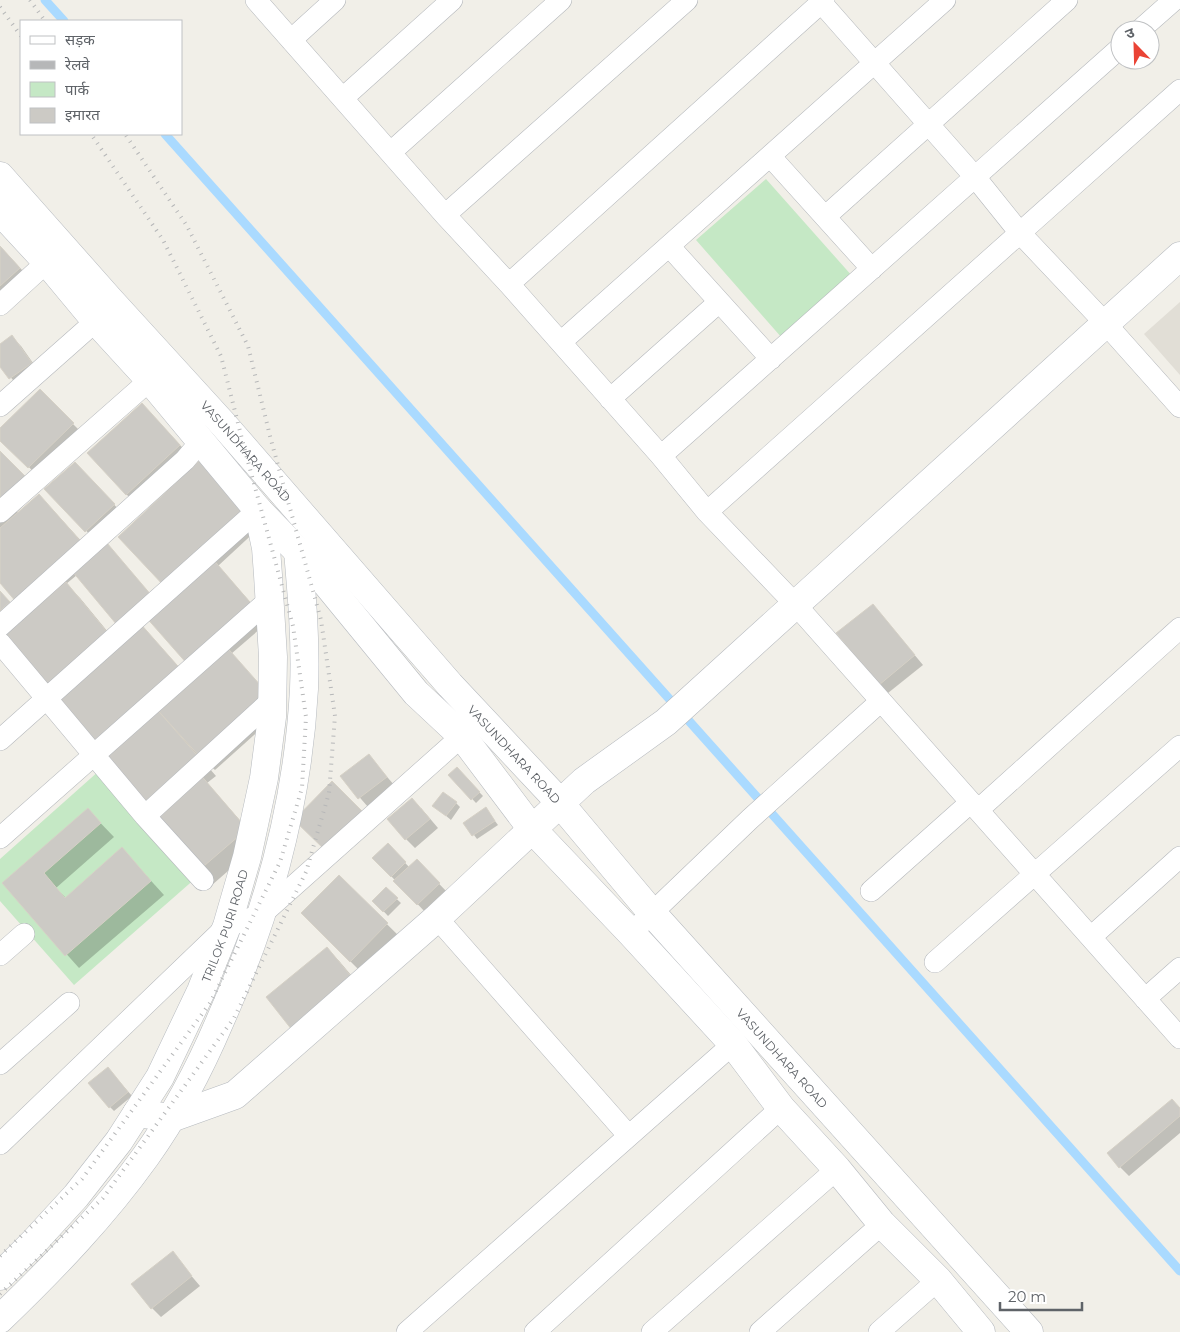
<svg xmlns="http://www.w3.org/2000/svg" width="1180" height="1332" viewBox="0 0 1180 1332" font-family="Montserrat,'Noto Sans Devanagari',sans-serif">
<style>
.education{fill:#e1ded6}
.green{fill:#c5e8c5}
.shadow{fill:#0003;fill-rule:evenodd}
.lines{fill:none;stroke-linecap:round;stroke-linejoin:round}
.stream{stroke:#aadaff;stroke-width:9}
.building{fill:#cccac5;stroke:#d6d1c6}
.street-casing{stroke:#b5b8bc;stroke-width:22}
.secondary-casing{stroke:#b6babf;stroke-width:29}
.street{stroke:#fff;stroke-width:21}
.secondary{stroke:#fff;stroke-width:28}
.rail{stroke:#b6b7b8;stroke-width:4;stroke-dasharray:1 6;stroke-linecap:butt}
.labels{text-anchor:middle;dominant-baseline:central;stroke-width:4;stroke-linejoin:round;paint-order:stroke}
.street-label{font-size:12px;fill:#5f6368;stroke:#fff}
</style>
<rect width="100%" height="100%" fill="#f1efe8"/>
<path class="education" d="M1180,302V375L1144,334Z"/>
<path class="green" d="M766,179L853,277L782,338L696,240Z
M100,770L197,877L74,985L0,901V859Z"/>
<path class="shadow" d="M0,246L33,282L0,312Z
M12,337L21,346L40,373L19,387L0,365V345Z
M40,391L82,433L38,476L0,439V430Z
M155,418L193,459L140,507L126,494Z
M0,452L38,491L17,512L19,514L52,509L94,555L107,544L159,606L173,594L119,537L261,526L218,566L268,622L231,654L282,710L215,770L204,760L203,761L216,776L207,783L260,843L212,885L30,614L0,581ZM77,575L127,634L117,643L80,598L66,584ZM147,616L195,671L188,677L138,623Z
M84,473L123,514L95,540L46,489Z
M873,605L923,665L888,693L880,684Z
M369,756L395,786L368,807L342,777Z
M457,769L483,796L476,803L450,775Z
M456,803L460,807L451,820L434,806Z
M421,808L438,828L415,848L406,839Z
M486,809L498,825L477,839L465,823Z
M88,810L114,837L56,888L66,898L122,849L164,895L79,968L3,883Z
M388,845L410,868L417,861L448,893L426,913L374,858Z
M339,877L401,938L364,975L302,913Z
M386,889L401,903L388,916L374,901Z
M327,948L340,962L367,994L307,1043Z
M112,1073L132,1096L114,1111L110,1107Z
M1180,1109V1133L1129,1176L1120,1167Z
M172,1253L200,1286L161,1317L152,1308Z"/>
<g class="lines">
<path class="stream" d="M45,0L64,21
M165,134L1180,1271"/>
</g>
<path class="building" d="M0,246L20,268L0,286Z
M12,335L32,363L9,379L0,367V344Z
M40,389L74,423L28,468L0,441V428Z
M142,403L180,445L126,495L87,453Z
M0,451L26,477L0,502Z
M200,460L249,511L166,588L118,537Z
M75,462L115,504L85,532L44,489Z
M39,494L83,544L17,603L0,583V528Z
M107,543L152,596L117,625L72,571Z
M212,558L255,608L189,666L145,616Z
M66,582L112,638L46,693L0,638Z
M0,591L10,602L0,611Z
M873,604L915,655L879,685L836,633Z
M139,622L184,673L97,749L53,698Z
M224,644L270,696L201,758L154,706Z
M153,705L203,762L150,808L100,752Z
M369,754L387,777L358,799L340,776Z
M457,767L480,792L471,800L448,775Z
M199,773L247,829L197,872L149,816Z
M332,781L364,813L326,851L294,820Z
M443,792L457,802L446,816L432,806Z
M412,798L430,819L405,840L387,819Z
M486,807L495,821L472,836L463,823Z
M88,808L101,823L44,873L65,898L122,847L151,881L65,956L2,883Z
M388,843L406,862L391,877L372,858Z
M417,859L440,883L417,905L393,881Z
M339,875L388,923L350,962L301,913Z
M386,887L398,898L383,912L372,901Z
M327,947L354,980L292,1030L266,997Z
M108,1067L128,1092L109,1108L88,1083Z
M1172,1099L1180,1108V1116L1119,1168L1107,1153Z
M173,1251L192,1276L151,1309L131,1284Z"/>
<g class="lines">
<g class="street-casing">
<path id="street" d="M256,0L445,215L509,284L661,456L707,512L795,604L1180,1038
M819,0L975,177L1020,233L1106,324L1180,407
M1140,30L1174,0
M291,40L335,0
M343,98L452,0
M391,152L561,0
M770,156L872,269
M445,215L687,0
M826,216L1067,0
M669,246L771,359
M509,284L824,0
M0,305L47,262
M561,342L945,0
M610,399L719,302
M0,406L96,321
M661,456L1120,48
M0,512L150,380
M707,512L1180,90
M0,626L185,460L201,441
M0,643L145,816L203,880
M0,740L258,510
M978,810L1180,628
M145,816L272,700
M0,838L269,600
M871,891L971,802
M437,918L628,1135
M631,933L750,819L881,701
M1091,937L1180,857
M0,955L24,934
M935,962L1180,746
M1145,999L1180,968
M0,1064L69,1003
M0,1144L227,926L261,915L462,736
M407,1332L733,1044
M535,1332L781,1108
M652,1332L837,1169
M760,1332L882,1224
M879,1332L938,1280"/>
</g>
<g class="secondary-casing">
<g id="secondary">
<path id="s1" d="M0,176L109,299L223,424L450,685L553,795L652,913L1029,1332"/>
<path d="M0,211L47,262L96,321L150,380L258,510L312,566L416,693L462,736L532,829L631,933L733,1044L781,1108L837,1169L882,1224L938,1280L981,1332"/>
<path d="M137,1113L171,1118L235,1095L437,918L584,781L666,722L1180,256"/>
<path id="s2" d="M0,1276L33,1243L76,1196L119,1141L160,1077L201,991L227,926L247,857L264,778L272,717L273,657L268,575L266,548L258,510"/>
<path d="M0,1319C53,1268 103,1216 146,1156C176,1114 200,1068 220,1021C267,916 298,803 304,689C306,643 302,597 298,551"/>
</g>
</g>
<use href="#street" class="street"/>
<use href="#secondary" class="secondary"/>
<path class="rail" d="M30,0L45,21
M0,7L21,36
M0,1256L82,1179L210,1003L280,862L302,788L306,717L293,626L244,447L221,356L163,240L91,134
M0,1294L103,1198L234,1018L306,872L329,793L335,716L321,620L271,440L248,346L187,226L125,134"/>
</g>
<g class="labels">
<g class="street-label">
<text stroke="none"><textPath href="#s1" startOffset="369">VASUNDHARA ROAD</textPath></text>
<text stroke="none"><textPath href="#s1" startOffset="774">VASUNDHARA ROAD</textPath></text>
<text stroke="none"><textPath href="#s2" startOffset="421">TRILOK PURI ROAD</textPath></text>
<text stroke="none"><textPath href="#s1" startOffset="1179">VASUNDHARA ROAD</textPath></text>
</g>
</g>
<rect x="20" y="20" width="162" height="115" fill="#ffffff" stroke="#bfc1c3"/>
<rect x="30" y="36" width="25" height="8" fill="#ffffff" stroke="#bfc1c3"/>
<text x="65" y="45" font-size="15" fill="#5f6368">सड़क</text>
<rect x="30" y="61" width="25" height="8" fill="#b6b7b8" stroke="#bfc1c3"/>
<text x="65" y="70" font-size="15" fill="#5f6368">रेलवे</text>
<rect x="30" y="82" width="25" height="15" fill="#c5e8c5" stroke="#bfc1c3"/>
<text x="65" y="95" font-size="15" fill="#5f6368">पार्क</text>
<rect x="30" y="108" width="25" height="15" fill="#cccac5" stroke="#bfc1c3"/>
<text x="65" y="120" font-size="15" fill="#5f6368">इमारत</text>
<g transform="translate(1135 45) rotate(337)"><circle r="24" fill="#ffffff" stroke="#bfc1c3"/>
<path d="M0-4L9 19L0 12L-9 19Z" fill="#ea4335"/>
<text y="-8" font-size="14" font-weight="bold" text-anchor="middle" fill="#5f6368">उ</text>
</g>
<path d="M1000 1302v8h82v-8" fill="none" stroke="#5f6368" stroke-width="2.5"/>
<text x="1008" y="1302" font-size="15" fill="#5f6368" stroke="#ffffff" stroke-width="4" paint-order="stroke">20 m</text>
</svg>
